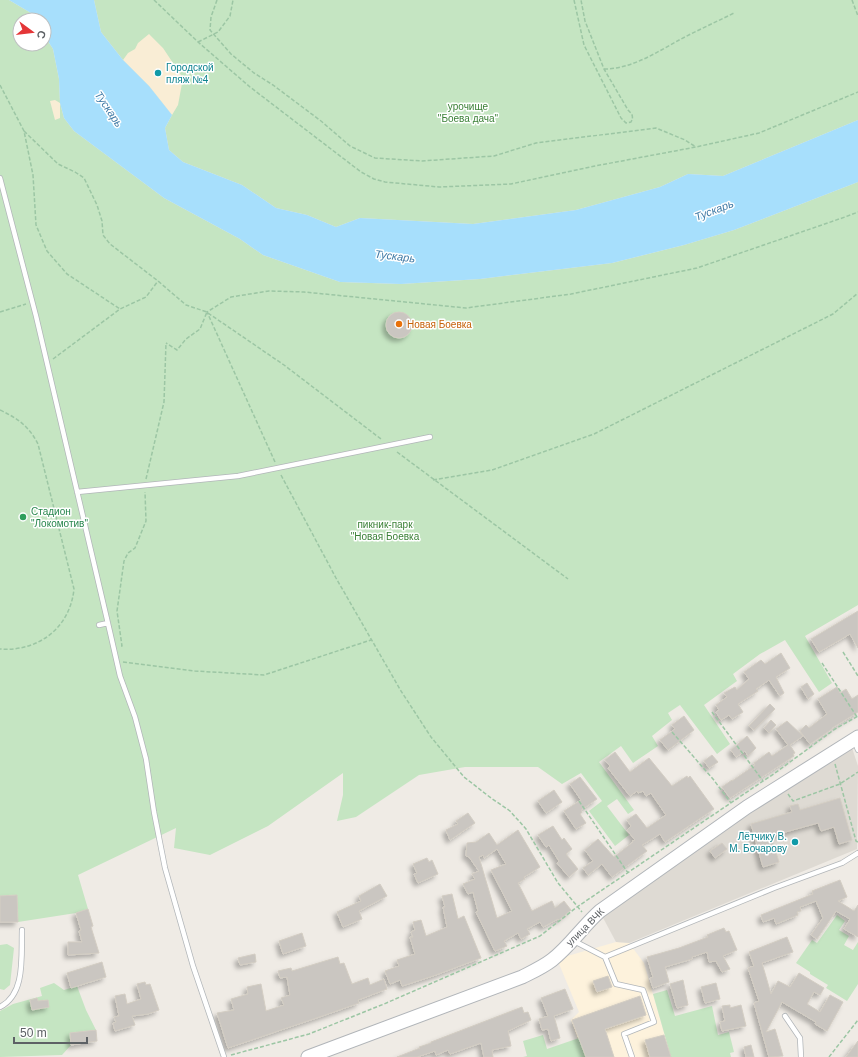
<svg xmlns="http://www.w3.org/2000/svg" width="858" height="1057" viewBox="0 0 858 1057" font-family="Helvetica,sans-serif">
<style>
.commercial{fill:#fdf2dc}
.education{fill:#dedad3}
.green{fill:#c5e5c2}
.sand{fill:#f9edd5}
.water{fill:#a7dffc}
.building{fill:#cac6c1;stroke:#d3cdc3;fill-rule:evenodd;filter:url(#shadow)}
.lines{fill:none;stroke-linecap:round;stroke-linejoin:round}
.lane-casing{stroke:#b2b6b9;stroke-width:6}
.secondary-casing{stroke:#b1b5b9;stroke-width:15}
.path{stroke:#9cc6a4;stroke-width:1.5;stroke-dasharray:4 2;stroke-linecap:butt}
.lane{stroke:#fff;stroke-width:4.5}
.secondary{stroke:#fff;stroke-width:13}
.culture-dot{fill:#0f9aa8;stroke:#fff;stroke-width:1.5}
.food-dot{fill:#e8710a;stroke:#fff;stroke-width:1.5}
.leisure-dot{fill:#2e9e5b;stroke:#fff;stroke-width:1.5}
.labels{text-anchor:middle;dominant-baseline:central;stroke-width:3;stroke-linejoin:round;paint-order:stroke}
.culture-label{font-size:10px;fill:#0d838f;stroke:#fff;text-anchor:start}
.park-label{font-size:10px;fill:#3b8137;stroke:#fff}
.food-label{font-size:10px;fill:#c56008;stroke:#fff;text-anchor:start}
.leisure-label{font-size:10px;fill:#27864d;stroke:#fff;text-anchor:start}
.street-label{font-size:10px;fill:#5d6165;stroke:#fff}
.water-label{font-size:11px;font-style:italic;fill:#417ba6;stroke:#fff}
</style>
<defs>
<filter id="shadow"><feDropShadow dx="-3.5" dy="3.5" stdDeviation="2" flood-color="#0004"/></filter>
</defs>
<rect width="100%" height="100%" fill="#efebe5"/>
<path class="commercial" d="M616,942L629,943L644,963L671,1057H584L571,1020L579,1012L557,959Z"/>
<path class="education" d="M852,748L858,766L857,849L629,943L616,942L601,914L708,838Z"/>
<path class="green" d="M0,0H9L31,13L35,20H20V44H44V35L53,49L59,79L60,103L64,118L74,131L164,198L240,239L263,255L340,282L401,284L480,279L612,263L684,245L734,230L858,182V605L805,636L832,683L819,692L785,640L760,654L733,674L737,681L704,705L730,744L717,754L680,705L668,713L672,720L652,736L658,746L633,763L621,746L599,762L634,810L628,814L617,799L607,806L629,835L615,846L589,811L602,801L581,773L562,784L538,767H465L419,775L356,817L337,821L343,795V773L268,826L210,855L174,848L176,828L78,875L88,909L76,913L18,922L17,895L0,896Z
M94,0H858V120L723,176L688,174L660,187L576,210L473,224L360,218L336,227L307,215L276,208L242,185L183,162L169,150L165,128L172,115L149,86L123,60L101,32Z
M837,915L845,921L839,930L849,936L844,945L853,950L858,942V984L847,1001L826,988L828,985L810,974V972L796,963L812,940L817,943Z
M7,944L14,948L10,985L4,990L0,989V945Z
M54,983L64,990L77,986L86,1010L96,1030L70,1033L71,1045L62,1055L0,1057V1011L13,1004L42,996L40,988Z
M667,990L675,1016L712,1006L718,1035L729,1032L734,1052L730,1053L731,1057H671L653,994Z
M543,1035L547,1049L579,1038L586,1057H523L527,1056L523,1041Z"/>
<path class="sand" d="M149,34L163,48L183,78L178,105L172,115L149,86L123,60L128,53L135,49L138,43Z
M55,100L60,103V118L55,120L50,101Z"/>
<path class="water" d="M9,0H94L101,32L123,60L149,86L172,115L165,128L169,150L183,162L242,185L276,208L307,215L336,227L360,218L473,224L576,210L660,187L688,174L723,176L858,120V182L734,230L684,245L612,263L480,279L401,284L340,282L263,255L240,239L164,198L74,131L64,118L60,103L59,79L53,49L44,35V20H35L31,13Z"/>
<path class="building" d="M386 325a13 13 0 1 1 26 0a13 13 0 1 1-26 0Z
M858,611V648L850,634L819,652L811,639Z
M781,653L790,668L776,677L784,693L780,696L769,680L756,689L758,691L738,704L743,712L732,719L729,715L721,720L716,712L719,710L716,705L727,697L724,693L735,687L737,690L749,679L744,672L761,660L765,664Z
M807,683L814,694L808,699L801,687Z
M837,687L840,693L846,689L852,699L858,695V712L832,728V729L810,744L800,731L806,725L809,728L827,714L818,699Z
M770,704L775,709L754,730L749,726Z
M684,716L694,730L668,750L660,740L675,729L672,725Z
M771,720L776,725L769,733L764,728Z
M787,721L803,736L790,745L795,753L793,754L794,756L730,798L722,787L732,780V781L755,765L754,763L769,752L772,756L788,745L776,729Z
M747,736L756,748L748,756L745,751L736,757L731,750Z
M615,752L630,772L649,758L672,786L687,776L688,778L690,776L714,809L665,842L660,834L642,845L647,851L612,877L602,864L588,875L583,868L593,861L585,850L598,839L614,857L633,842L632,841L635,840L627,830L631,826L627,820L636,814L647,828L666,815L651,793L646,796L643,791L638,793L637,791L630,796L608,768L610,766L605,760Z
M712,755L718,762L709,768L704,761Z
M580,777L597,799L581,810L582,812L580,814L586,823L576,829L564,811L581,800L570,784Z
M554,790L562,802L546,813L538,801Z
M840,798L852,840L839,844L834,827L821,831L818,823L771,836L779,862L763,867L751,824L792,812L790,806L798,804L800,810Z
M468,813L475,823L450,840L446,830L458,824L456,821Z
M553,826L562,840L564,838L572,849L566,854L578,869L569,877L557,863L559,861L549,845L546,847L538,835Z
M518,830L540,867L524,877L525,879L518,883L532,911L552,901L555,908L564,901L571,910L559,920L558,919L543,927L540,922L527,929L530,934L521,939L518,933L504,941L507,946L495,951L476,912L478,911L473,892L468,894L463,884L475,879L472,874L479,871L469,857L466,856L467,843L476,842L489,833L497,845ZM497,849L506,864L491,870L512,911L497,918L479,857L483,855L484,858Z
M722,843L727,849L715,858L710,851Z
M427,858L429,862L432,860L438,874L418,883L414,874L417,873L413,864Z
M840,880L847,897L838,901L854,911L858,905V937L844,929L850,919L836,911L817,939L811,935L823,918L816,901L800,907L801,911L797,912L798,915L776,924L774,918L763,922L761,915L813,894L812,891Z
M380,884L387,896L359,911L362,919L343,927L337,912L361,901L359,896Z
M452,894L458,919L464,916L481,958L433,976L402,986L400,980L390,984L385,971L399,966L397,960L415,954L410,937H413L411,932L415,930L413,922L421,920L426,936L447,927L443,907H445L442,896Z
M17,895L18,922H0V896Z
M88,909L93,926L91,927L99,953L68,955V942H82L79,931L81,930L76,913Z
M724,928L726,932L729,931L737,950L723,956L730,969L722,972L716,961L709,962L707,952L692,957V959L665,967L669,982L653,988L650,978L653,977L647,957L679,948L708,937L707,935Z
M302,933L306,946L283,954L279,941Z
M787,937L793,952L762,963L771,994L778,981L790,987L799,973L824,988L820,995L814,992L807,1004L820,1012L830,995L843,1002L827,1031L815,1024L816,1022L782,1002L766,1032L775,1029L783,1056L769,1057L754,1003L759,1001L748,968L754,966L749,952Z
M255,954L256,962L240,965L238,958Z
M338,957L340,964L344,963L352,984L368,978L370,985L384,979L387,989L358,1000L359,1003L328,1014L228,1048L217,1013L234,1010L231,999L248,994L247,987L261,984L266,1011L284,1005L281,998L290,995L287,977L280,978L278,971L291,968L292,971Z
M102,962L106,977L71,988L67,973Z
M608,976L612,987L597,992L593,981Z
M683,980L688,1005L677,1008L670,984Z
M145,982L146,985L150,984L159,1010L148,1014L132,1016L135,1025L115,1031L113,1023L116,1022L114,1017L119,1016L115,996L125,994L127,1004L141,999L137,984Z
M716,983L720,999L705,1003L701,987Z
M565,989L573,1009L554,1016L560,1038L551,1041L548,1029L542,1030L539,1019L548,1016L541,998Z
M640,996L646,1015L605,1029L614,1057H586L572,1020Z
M37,998L38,1001L48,1000L49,1007L32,1010L30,1000Z
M730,1005V1008L741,1005L746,1026L722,1031L720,1022L725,1021L722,1006Z
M522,1007L524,1013L528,1012L531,1020L508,1031L511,1046L492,1050L493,1057H484L481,1043L450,1054L448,1050L436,1055L435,1051L417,1057H397L420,1048L419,1047L431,1043V1042Z
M96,1030L97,1041L71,1045L70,1033Z
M664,1035L671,1057H650L645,1040Z
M858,1041V1057H846Z
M751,1045L754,1057H746L744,1047Z"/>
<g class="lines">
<g class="lane-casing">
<path id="lane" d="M0,178L36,316L110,632L120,676L135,717L146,759L154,812L165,868L193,966L224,1057
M77,492L238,476L430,437
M99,625L108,623
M854,740L858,750
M574,941L605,957L774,888L842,863L858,853
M605,957L616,984L643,990L654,1022L624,1034L632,1057
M0,1007C26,994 21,956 22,930
M785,1016L800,1038L801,1057"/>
</g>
<g class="secondary-casing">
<path id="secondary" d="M308,1057L522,977C532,972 543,967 552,960C570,946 583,926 600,911L747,807L858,737"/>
</g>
<path class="path" d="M154,0L198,42L250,87L361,172L374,179L385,182L439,187L511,184L595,166L696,147L759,133L858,92
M217,0L211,17L210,30L231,54L254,73L273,85L321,121L350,146L375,158L422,161L494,156L536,143L656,128L685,140L696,147
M574,0L584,45L621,118L626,123L631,122C634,116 632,114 628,110L604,69L585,21L581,0
M852,0L858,16
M198,42L218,32L230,16L233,0
M604,69C632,69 657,52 681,39C698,30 716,22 734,13
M0,85L24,131L33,175L36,225L47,251L67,274L120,309
M24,131L58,164L75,172L84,178L97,205L102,221L103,235L110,244L158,281L186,305L207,312L200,329L186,339L177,350L166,343
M0,312L26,304
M208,313L284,365L381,439
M53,359L120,309L146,297L158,281
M0,410C17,418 29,426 38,444L74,589C70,628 38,652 0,649
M397,452L568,579
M275,462L207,312L231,297L269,291L304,292L466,308L571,294L697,268L845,217L858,212
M281,475L336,578L401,691L431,737L464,777L491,798L510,811L526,829L558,883L582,912
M146,479L164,402L166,343
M433,480L492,470L594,434L833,314L858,293
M121,646H122L117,611L124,561L128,553L135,548L146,521L145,492
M843,652L858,676
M123,662L195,671L264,675L371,640
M822,663L857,717
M712,712L763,781
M672,732L713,779L731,803
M835,764L856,841L858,842
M788,794L793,801L840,784L858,772
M579,801L628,873
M231,1055L309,1034L384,1004L540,936L577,907L775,773L835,729L858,716
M829,1057L858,1020"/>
<use href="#lane" class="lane"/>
<use href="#secondary" class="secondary"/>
</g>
<g class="culture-dot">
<circle cx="158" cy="73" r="4"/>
<circle cx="795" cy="842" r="4"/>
</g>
<circle class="food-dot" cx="399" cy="324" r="4"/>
<circle class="leisure-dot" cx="23" cy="517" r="4"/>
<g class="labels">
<g class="culture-label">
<text x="166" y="67">Городской<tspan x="166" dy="12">пляж №4</tspan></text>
<text x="787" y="836" text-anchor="end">Лётчику В.<tspan x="787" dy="12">М. Бочарову</tspan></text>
</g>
<g class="park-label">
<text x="468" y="106">урочище<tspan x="468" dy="12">"Боева дача"</tspan></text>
<text x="385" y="524">пикник-парк<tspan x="385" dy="12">"Новая Боевка</tspan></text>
</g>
<g class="food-label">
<text x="407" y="324">Новая Боевка</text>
</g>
<g class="leisure-label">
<text x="31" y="511">Стадион<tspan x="31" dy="12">"Локомотив"</tspan></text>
</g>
<g class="street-label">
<text transform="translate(585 927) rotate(-45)">улица ВЧК</text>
</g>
<g class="water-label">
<text transform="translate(109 109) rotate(56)">Тускарь</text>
<text transform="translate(714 210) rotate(-21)">Тускарь</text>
<text transform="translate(395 256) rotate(7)">Тускарь</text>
</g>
</g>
<g transform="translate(32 32) rotate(105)"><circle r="19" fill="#ffffff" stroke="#bec0c1"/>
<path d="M0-3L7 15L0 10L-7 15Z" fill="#e43638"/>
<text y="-6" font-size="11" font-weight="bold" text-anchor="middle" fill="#5d6165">С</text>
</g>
<path d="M14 1037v6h73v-6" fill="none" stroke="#5d6165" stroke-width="2"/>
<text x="20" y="1037" font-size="12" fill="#5d6165" stroke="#ffffff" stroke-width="3" paint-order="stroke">50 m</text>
</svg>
